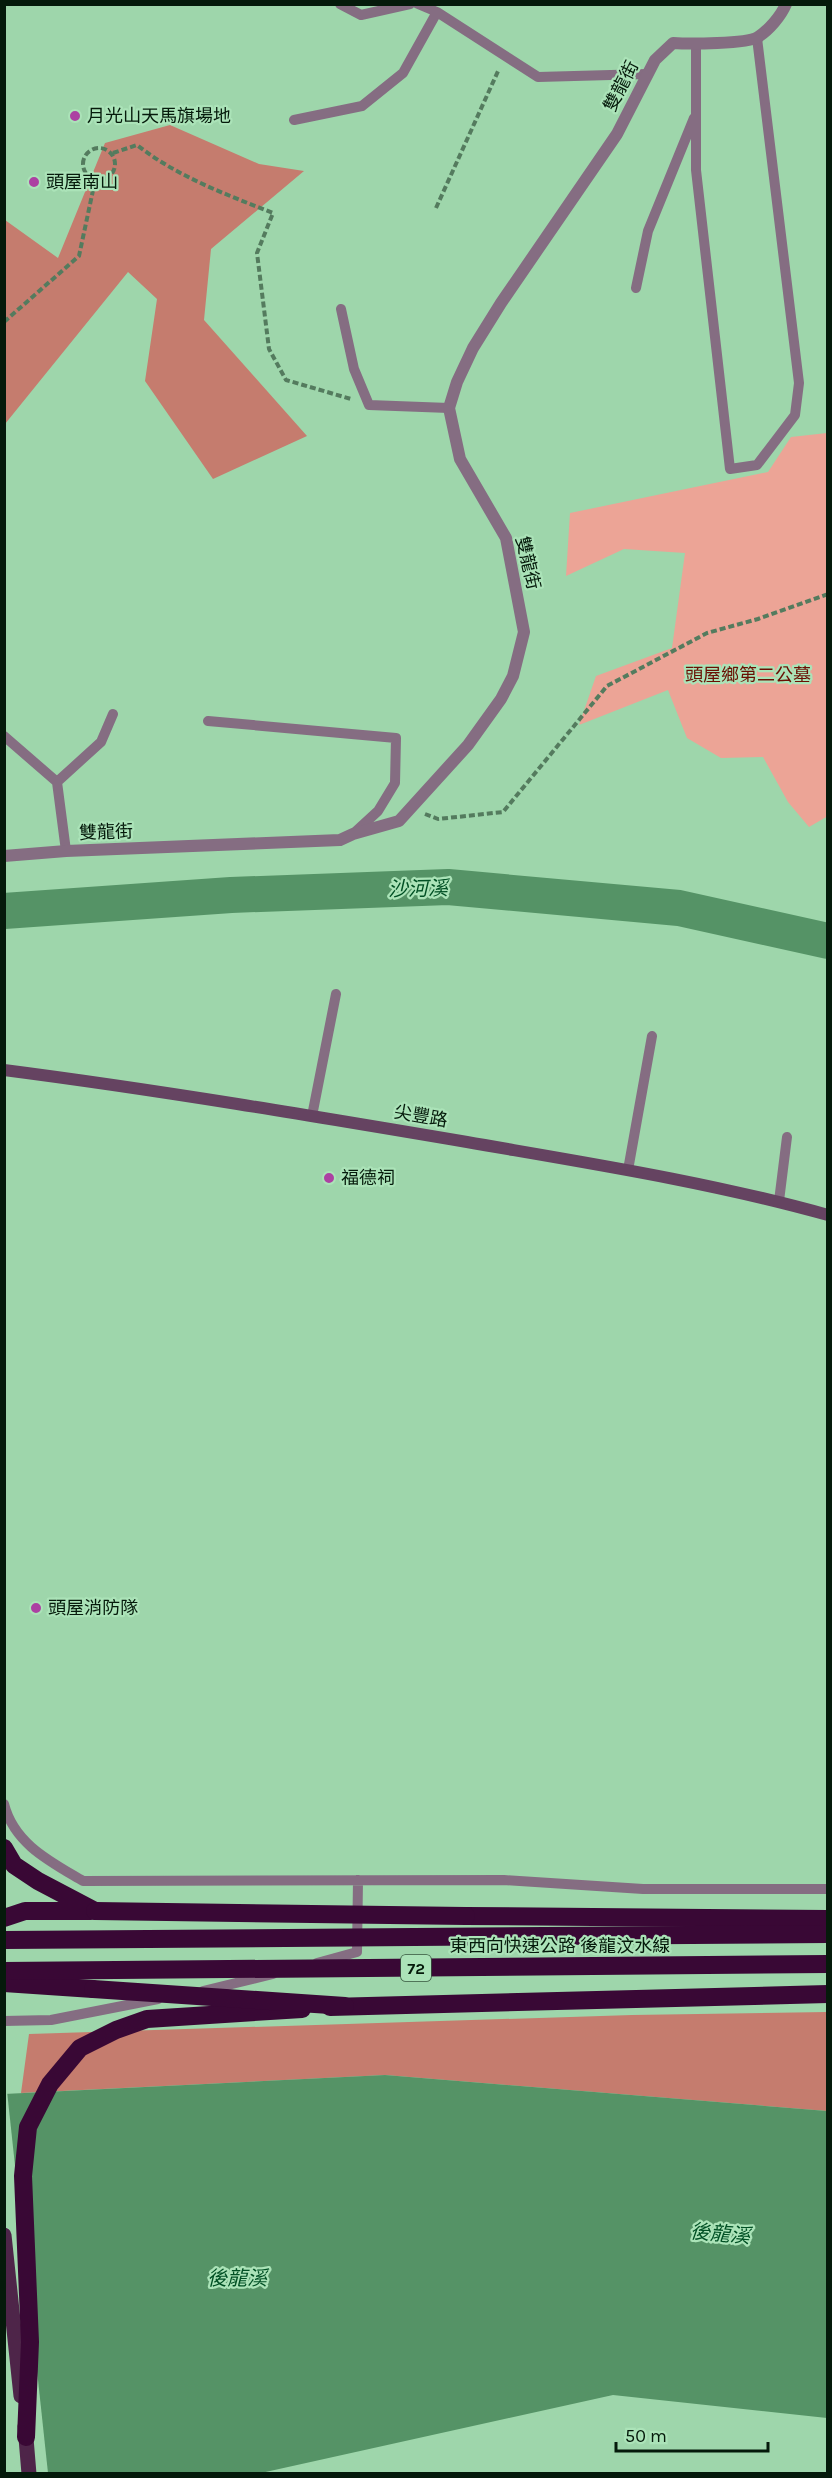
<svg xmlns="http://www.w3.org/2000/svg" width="832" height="2478" viewBox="0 0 832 2478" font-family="Karla,'Noto Sans TC',sans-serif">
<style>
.green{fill:#eca496}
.forest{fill:#c57c6e}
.water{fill:#559366}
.pier{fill:#9ed6ab}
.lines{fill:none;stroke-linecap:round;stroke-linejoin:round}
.river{stroke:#559366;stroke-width:36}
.path{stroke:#547b5e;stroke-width:4;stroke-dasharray:6 3;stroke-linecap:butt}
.lane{stroke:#856d82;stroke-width:10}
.street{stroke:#856d82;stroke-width:12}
.secondary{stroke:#654361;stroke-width:12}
.primary{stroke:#4e2549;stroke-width:15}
.highway{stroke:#390835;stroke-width:18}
.highway-bridge{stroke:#390835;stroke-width:18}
.poi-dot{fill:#ac41a2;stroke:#abe3b8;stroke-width:2}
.labels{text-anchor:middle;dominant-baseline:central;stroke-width:4.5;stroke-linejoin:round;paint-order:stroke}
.shield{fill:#abe3b8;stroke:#37563f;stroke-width:1.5}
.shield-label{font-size:16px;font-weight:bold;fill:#051a0b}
.street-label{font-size:18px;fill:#051a0b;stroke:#abe3b8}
.poi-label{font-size:18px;fill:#051a0b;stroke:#abe3b8;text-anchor:start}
.park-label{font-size:18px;fill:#690f03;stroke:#abe3b8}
.water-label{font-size:20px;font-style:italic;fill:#015024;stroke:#abe3b8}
</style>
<rect width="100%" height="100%" fill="#9ed6ab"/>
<path class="green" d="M827,433L828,816L809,827L788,802L763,757L721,758L687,738L668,690L579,725L596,676L672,648L685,553L624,549L566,576L570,513L768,472L791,437Z"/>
<path class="forest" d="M170,125L259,164L304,171L211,249L204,320L307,436L213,479L145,381L157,299L128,272L5,424V220L58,258L105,143Z
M827,2012V2111L385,2075L21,2093L29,2034L632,2015Z"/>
<path class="water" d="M385,2075L827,2111V2418L613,2395L261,2473H5L4,2094Z"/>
<path class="pier" d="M4,2091H7L48,2473H4Z"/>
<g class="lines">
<path class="river" d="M4,911L231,895L448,887L679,908L828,941"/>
<path class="path" d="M83 164a16 16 0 1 1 32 0a16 16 0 1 1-32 0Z
M113,153L137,145C178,177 225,194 273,213L257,253L269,349L286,380L351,399
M436,208L499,69
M4,322L79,256L95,181
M425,814L438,819L503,812L607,686L707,633L758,619L828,594"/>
<path class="lane" d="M340,4L361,15L410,4
M418,4L437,12L538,77L647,74
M696,45V170L730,469L757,465L795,415L799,383L757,38
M294,120L362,106L403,73L437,12
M636,288L648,231L694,118
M341,309L354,369L369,405L449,408
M208,721L396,738L395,783L378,811L353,834
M4,736L57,782L66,851
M57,782L101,742L113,714
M312,1116L336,994
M628,1170L652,1036
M779,1201L787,1137
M4,1804C14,1844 51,1862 83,1881L504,1880L643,1889H828
M317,1963L357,1952L358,1880
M203,1991L273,1974
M4,2021L51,2020L158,1999"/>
<path class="street" d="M4,856L66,851L340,840L353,834L399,821L468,745L501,699L513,676L524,632L506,538L460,459L449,408L457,382L473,348L501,303L617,134L655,60L673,43C688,44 747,44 758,37C769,30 781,16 786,4"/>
<path class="secondary" d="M4,1070C159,1090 313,1116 467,1142C588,1163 710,1182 828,1215"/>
<path class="primary" d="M4,2235L21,2396
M25,2426L29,2474"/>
<path class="highway" d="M4,1848L14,1865L38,1881L95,1911
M466,1916L828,1919
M4,1918L25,1911H91
M4,1983L93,1989
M330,2007L828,1994
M26,2437L30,2342L23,2176L28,2127L50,2084L80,2048L116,2030L147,2019L302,2009"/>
<path class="highway-bridge" d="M95,1911L466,1916
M4,1940L828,1934
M4,1971L828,1964
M93,1989L345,2006"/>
</g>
<g class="poi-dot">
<circle cx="75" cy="116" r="6"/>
<circle cx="34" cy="182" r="6"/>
<circle cx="329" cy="1178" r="6"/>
<circle cx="36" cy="1608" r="6"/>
</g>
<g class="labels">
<rect class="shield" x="401" y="1955" width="30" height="26" rx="4.5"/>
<g class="shield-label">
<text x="416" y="1968">72</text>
</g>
<g class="street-label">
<text transform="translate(621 86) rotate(-63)">雙龍街</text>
<text transform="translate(528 563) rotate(77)">雙龍街</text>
<text transform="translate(106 832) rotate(-2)">雙龍街</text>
<text transform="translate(421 1116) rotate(10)">尖豐路</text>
<text x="560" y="1946">東西向快速公路 後龍汶水線</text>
</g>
<g class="poi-label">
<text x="87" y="116">月光山天馬旗場地</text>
<text x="46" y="182">頭屋南山</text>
<text x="341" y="1178">福德祠</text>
<text x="48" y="1608">頭屋消防隊</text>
</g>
<g class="park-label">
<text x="748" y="675">頭屋鄉第二公墓</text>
</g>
<g class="water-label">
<text transform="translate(418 889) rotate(-1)">沙河溪</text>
<text transform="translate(720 2234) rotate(5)">後龍溪</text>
<text x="237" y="2278">後龍溪</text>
</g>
</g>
<rect width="832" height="2478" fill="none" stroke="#051a0b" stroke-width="12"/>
<path d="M616 2442v9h152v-9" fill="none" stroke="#051a0b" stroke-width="3"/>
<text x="625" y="2442" font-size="18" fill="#051a0b" stroke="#abe3b8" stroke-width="4.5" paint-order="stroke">50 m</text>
</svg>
